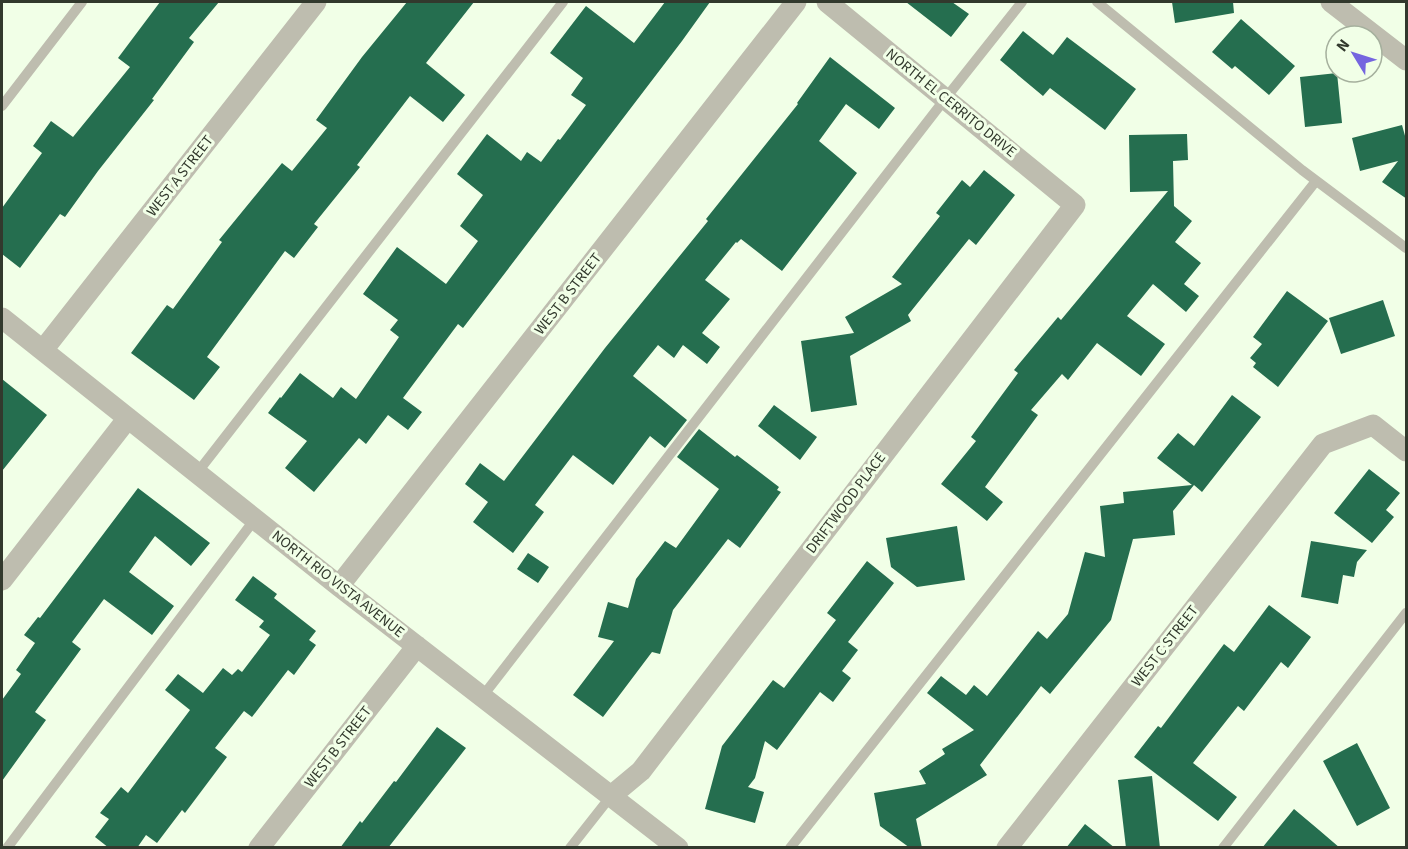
<svg xmlns="http://www.w3.org/2000/svg" width="1408" height="849" viewBox="0 0 1408 849" font-family="'Source Sans 3',sans-serif">
<style>
.building{fill:#256e4f}
.lines{fill:none;stroke-linecap:round;stroke-linejoin:round}
.lane{stroke:#bebdaf;stroke-width:10}
.street{stroke:#bebdaf;stroke-width:21}
.labels{text-anchor:middle;dominant-baseline:central;stroke-width:6;stroke-linejoin:round;paint-order:stroke}
.street-label{font-size:15px;fill:#32392d;stroke:#f1ffe7}
</style>
<rect width="100%" height="100%" fill="#f1ffe7"/>
<path class="building" d="M160,2H219L189,38L194,42L152,99L154,100L98,171L65,217L60,214L20,268L2,254V208L42,153L33,146L51,121L73,137L130,67L118,58Z
M407,2H474L426,63L465,95L443,122L410,96L357,165L360,167L314,224L318,227L294,258L285,251L207,357L220,367L194,400L131,353L167,305L173,309L222,242L219,240L282,163L292,171L327,128L316,120L362,57Z
M665,2H710L682,41L463,328L458,324L403,398L422,412L408,430L388,415L366,444L359,438L314,492L285,468L307,441L268,413L280,397L281,398L300,373L333,398L341,387L356,399L399,337L390,330L398,320L363,294L397,247L446,284L478,241L460,226L483,195L457,174L487,134L521,161L527,152L541,162L558,139L560,140L586,105L571,95L583,78L550,53L586,6L634,43Z
M906,2H952L969,14L951,37Z
M1172,2H1233L1234,13L1175,23Z
M1241,19L1295,66L1269,95L1235,66L1232,69L1212,52Z
M1023,31L1053,55L1067,37L1136,89L1105,130L1050,88L1043,96L1000,60Z
M830,57L895,108L879,129L846,104L819,141L857,173L782,271L741,239L737,243L736,242L705,280L730,299L702,333L720,347L707,364L683,345L674,358L658,345L633,376L687,420L665,448L650,436L613,485L573,455L535,505L544,512L513,553L473,522L488,502L465,484L480,463L504,481L605,348L708,221L706,219L798,104L797,103Z
M1337,73L1342,123L1305,127L1300,77Z
M1402,125L1407,143V199L1382,182L1398,161L1360,171L1352,138Z
M1187,134L1188,160L1173,161L1174,206L1192,221L1175,242L1201,263L1184,284L1199,296L1186,312L1153,284L1127,316L1165,344L1141,376L1097,343L1068,380L1062,374L1031,410L1038,415L985,487L1003,502L987,521L941,484L976,441L971,437L1018,373L1014,370L1058,317L1061,320L1168,191L1130,192L1129,135Z
M984,170L1015,195L976,245L969,239L908,315L911,321L850,356L857,405L811,412L801,341L854,333L845,317L902,284L892,277L940,216L936,213L962,180L970,187Z
M1287,291L1328,321L1278,387L1253,367L1256,363L1250,358L1262,344L1253,337Z
M1383,300L1395,336L1341,354L1329,318Z
M2,379L47,415L2,471Z
M1232,395L1261,417L1202,492L1194,485L1173,511L1175,535L1133,539L1111,620L1050,694L1041,686L980,765L987,775L916,819L922,848H910L880,826L874,793L926,784L919,771L945,754L942,749L974,730L927,693L941,676L966,695L974,685L987,696L1038,631L1047,639L1068,614L1085,552L1105,557L1100,506L1124,503L1123,492L1192,485L1157,458L1178,433L1194,446Z
M774,405L817,437L800,460L758,426Z
M699,429L735,457L737,455L779,487L777,490L781,492L740,548L728,539L673,610L660,654L652,652L603,717L573,695L614,641L598,637L608,602L628,608L636,579L665,541L676,548L719,489L677,457Z
M1369,469L1400,493L1386,510L1394,517L1372,543L1334,513Z
M138,488L210,543L191,566L155,536L129,572L174,606L152,635L104,599L72,642L81,649L35,712L46,720L2,781V700L21,674L16,670L35,643L24,635L38,617L40,618Z
M957,526L965,580L917,587L891,567L886,538Z
M1311,541L1367,550L1357,562L1354,577L1343,575L1338,604L1301,597Z
M528,553L549,567L538,583L517,569Z
M867,561L894,583L848,642L858,650L842,671L851,678L833,702L820,692L777,750L765,741L755,778L748,787L764,792L755,823L705,809L722,746L773,680L784,688L836,620L827,613Z
M253,576L277,594L274,598L316,631L309,640L316,645L294,675L288,670L252,717L244,711L215,748L227,757L185,813L182,810L157,843L146,835L137,848H109L95,837L109,819L100,813L121,787L128,793L190,710L165,690L178,674L203,693L223,668L232,675L238,669L242,672L270,635L259,627L264,621L235,600Z
M1269,605L1311,637L1288,668L1281,662L1244,711L1238,706L1193,763L1237,797L1218,821L1134,757L1158,726L1161,728L1224,644L1234,652Z
M437,727L466,748L388,848H340L360,821L362,823L394,781L396,782Z
M1357,743L1390,808L1357,826L1323,761Z
M1152,776L1160,848H1126L1118,780Z
M1294,809L1319,830L1340,848H1262Z
M1085,824L1115,848H1066Z"/>
<g class="lines">
<path class="lane" d="M1097,2L1302,170L1406,248
M2,106L82,2
M197,473L563,2
M482,697L945,99L1022,2
M7,848L255,519
M570,848L611,796
M790,848L1316,181
M1223,848L1406,613"/>
<path class="street" d="M1331,2L1406,60
M2,318L339,586L678,848
M43,350L316,2
M2,580L128,418
M339,586L796,2
M611,796L641,771L1075,205L827,2
M259,848L417,646
M1007,848L1323,444L1373,425L1406,451"/>
</g>
<g class="labels">
<g class="street-label">
<text transform="translate(951 103) rotate(39)">NORTH EL CERRITO DRIVE</text>
<text transform="translate(180 176) rotate(-52)">WEST A STREET</text>
<text transform="translate(568 294) rotate(-52)">WEST B STREET</text>
<text transform="translate(846 503) rotate(-53)">DRIFTWOOD PLACE</text>
<text transform="translate(338 584) rotate(38)">NORTH RIO VISTA AVENUE</text>
<text transform="translate(1165 646) rotate(-52)">WEST C STREET</text>
<text transform="translate(338 747) rotate(-52)">WEST B STREET</text>
</g>
</g>
<rect width="1408" height="849" fill="none" stroke="#32392d" stroke-width="6"/>
<g transform="translate(1354 54) rotate(308)"><circle r="28" fill="#f1ffe7" stroke="#a5b09d" stroke-width="1.5"/>
<path d="M0-4.5L10 22L0 15L-10 22Z" fill="#7565df"/>
<text y="-9" font-size="16" font-weight="bold" text-anchor="middle" fill="#32392d">N</text>
</g>
</svg>
